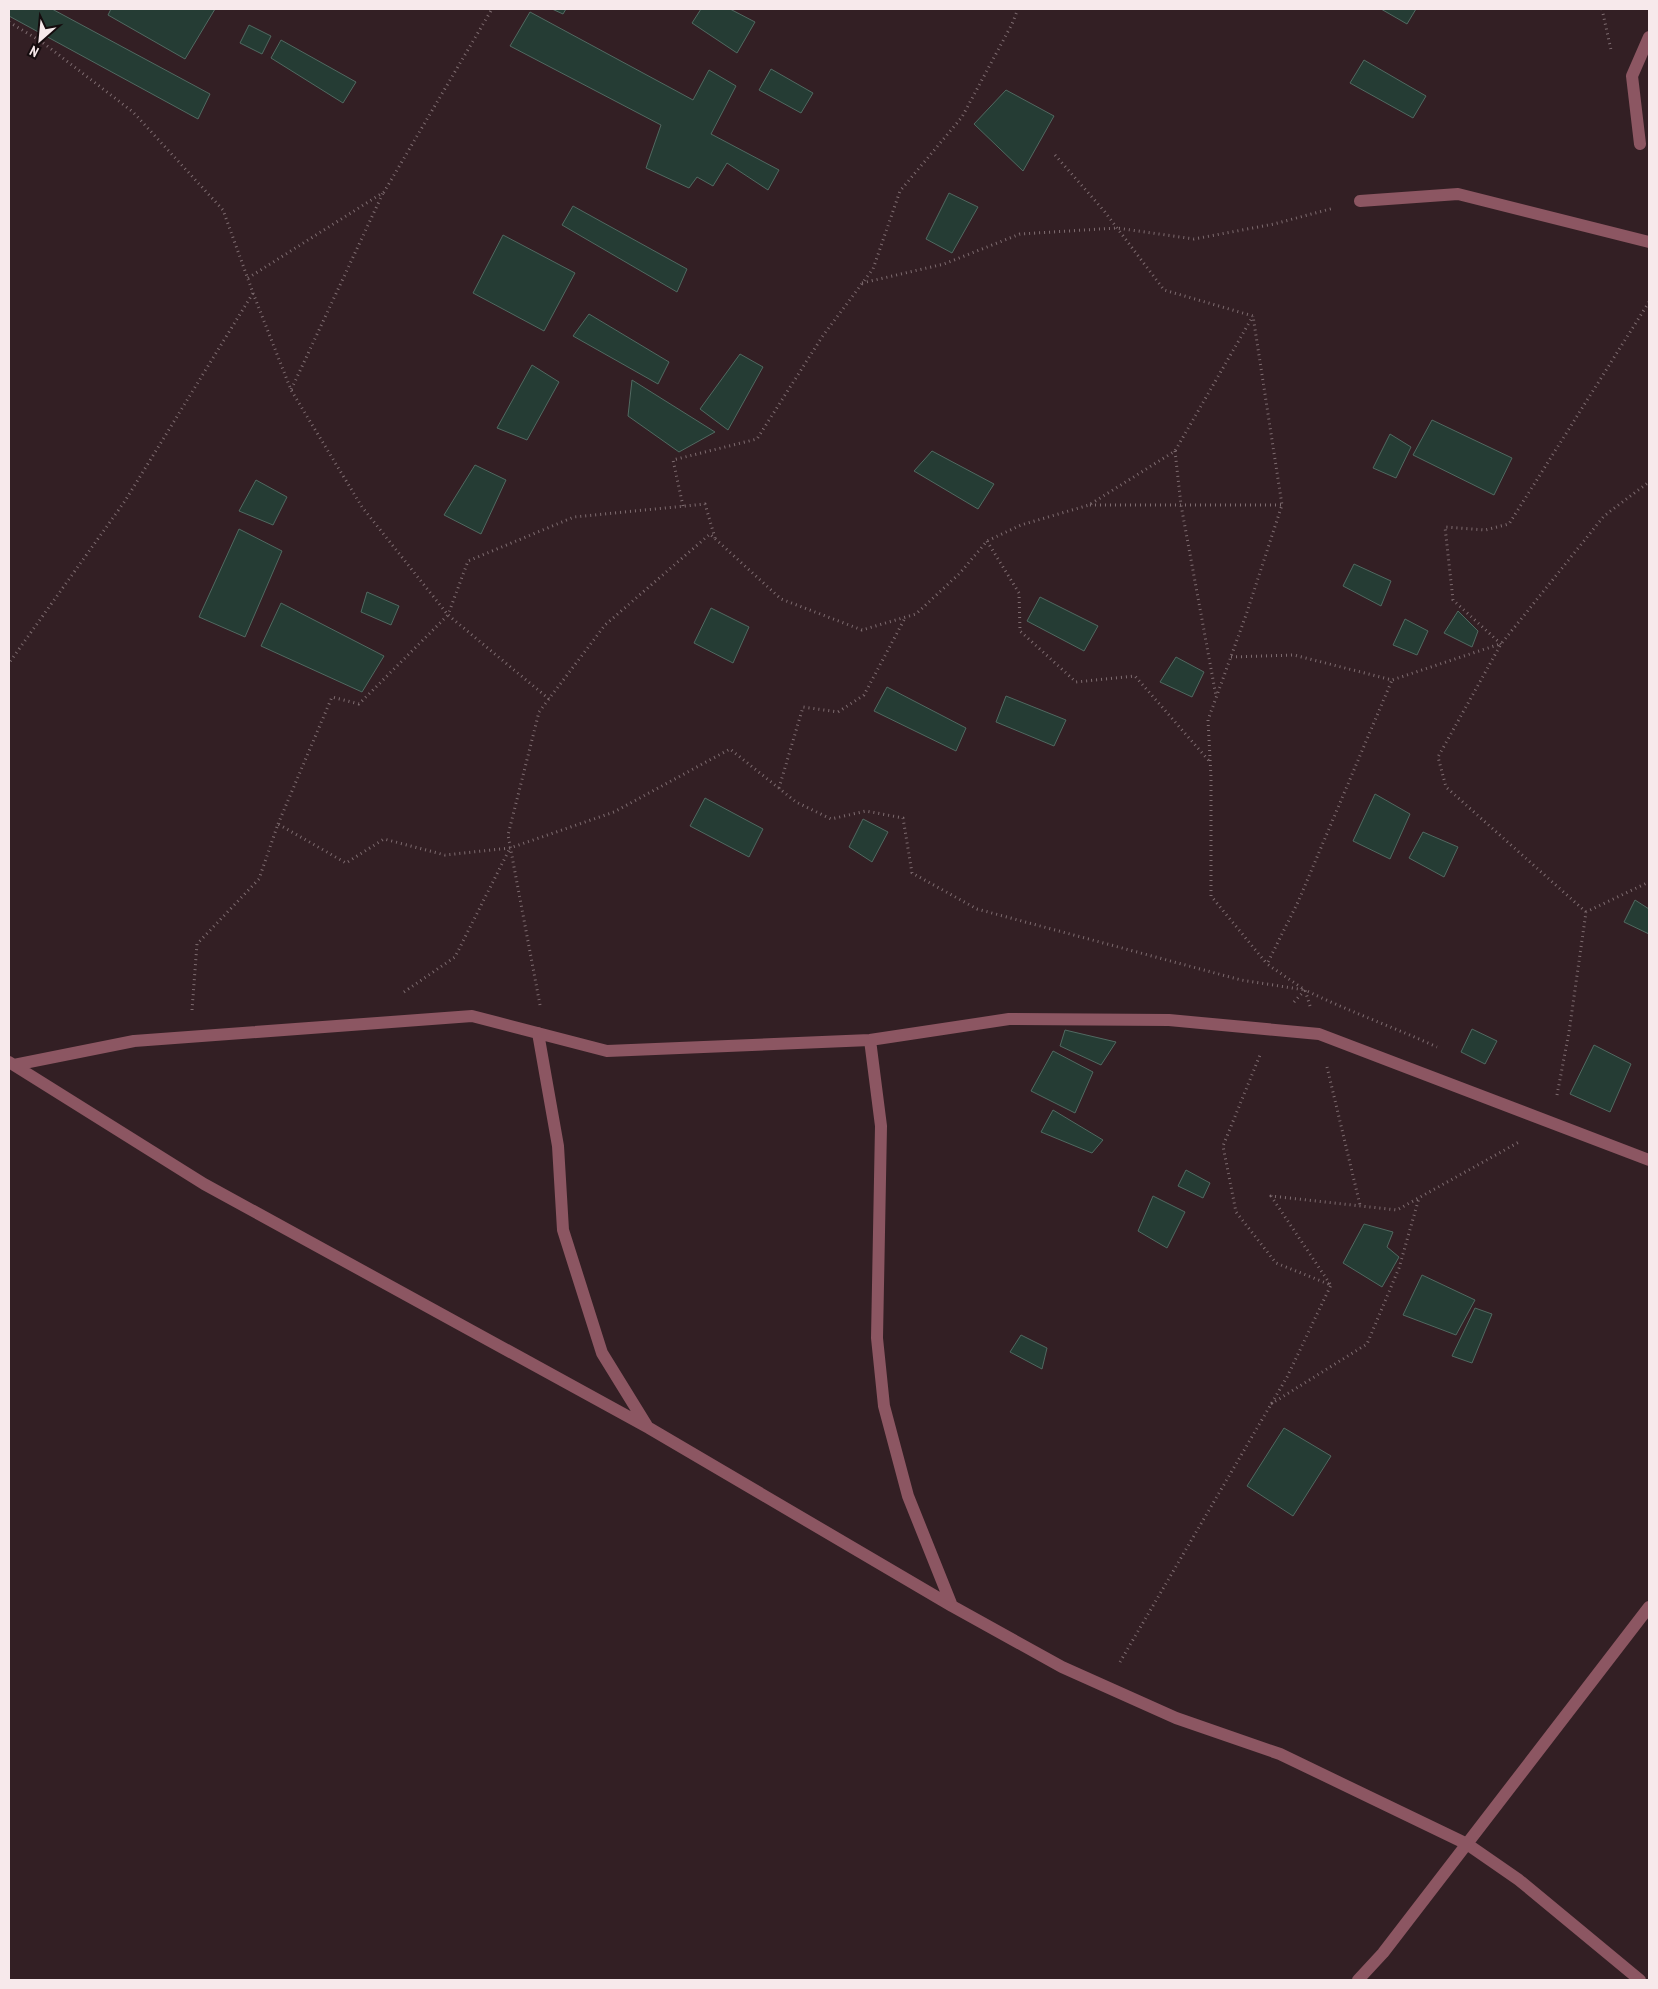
<svg xmlns="http://www.w3.org/2000/svg" width="1658" height="1989" viewBox="0 0 1658 1989" font-family="'PT Sans Narrow',sans-serif">
<style>
.building{fill:#253c34;stroke:#516961}
.lines{fill:none;stroke-linecap:round;stroke-linejoin:round}
.path{stroke:#7e6c70;stroke-width:3;stroke-dasharray:1 4;stroke-linecap:butt}
.street{stroke:#8c5662;stroke-width:12}
</style>
<rect width="100%" height="100%" fill="#331f24"/>
<path class="building" d="M9,9H52L210,94L198,119L9,16Z
M111,9H215L185,59L108,15Z
M552,9H566L563,14Z
M701,9H730L755,22L737,53L692,23Z
M1381,9H1416L1407,24Z
M530,12L693,100L709,70L736,86L711,134L779,170L768,190L727,163L713,186L697,177L689,188L646,168L661,125L510,46Z
M249,25L271,36L262,54L240,43Z
M281,40L356,82L343,103L271,58Z
M1364,60L1426,96L1413,118L1350,83Z
M771,69L813,93L801,113L759,90Z
M1006,90L1054,116L1023,171L974,124Z
M949,193L978,207L952,253L926,239Z
M573,206L687,269L677,292L562,225Z
M503,235L575,273L544,331L473,293Z
M589,314L669,362L658,384L573,336Z
M740,354L763,367L728,430L700,409Z
M532,365L559,382L527,440L497,428Z
M632,380L715,432L679,452L628,416Z
M1432,420L1512,458L1494,495L1413,455Z
M1390,434L1411,447L1396,478L1373,468Z
M932,451L994,484L978,509L914,471Z
M475,465L506,480L481,534L444,515Z
M256,480L287,497L273,525L239,511Z
M239,529L282,551L245,637L199,617Z
M1354,564L1391,581L1381,606L1343,586Z
M367,592L399,606L391,625L361,612Z
M1040,597L1098,626L1084,651L1027,621Z
M281,603L384,656L362,692L261,646Z
M711,608L749,627L733,663L694,643Z
M1458,611L1478,631L1472,647L1444,633Z
M1405,619L1428,631L1417,655L1393,645Z
M1176,657L1204,672L1192,697L1160,682Z
M887,687L966,728L956,751L874,711Z
M1006,696L1066,720L1054,746L996,722Z
M1375,794L1410,814L1390,859L1353,841Z
M705,798L763,829L749,857L690,826Z
M863,819L888,832L872,862L849,847Z
M1423,832L1458,847L1444,877L1409,858Z
M1635,900L1649,909V934L1624,922Z
M1472,1029L1497,1041L1485,1064L1461,1052Z
M1065,1030L1116,1042L1101,1065L1060,1046Z
M1594,1045L1631,1064L1610,1112L1570,1094Z
M1053,1051L1093,1072L1075,1113L1031,1091Z
M1053,1110L1103,1140L1092,1153L1041,1132Z
M1186,1170L1210,1183L1203,1198L1178,1186Z
M1153,1196L1185,1212L1167,1248L1138,1231Z
M1364,1224L1393,1232L1387,1247L1399,1257L1382,1287L1343,1263Z
M1422,1275L1475,1300L1456,1335L1403,1315Z
M1475,1308L1492,1314L1472,1363L1452,1356Z
M1021,1335L1047,1348L1042,1369L1010,1352Z
M1284,1428L1331,1456L1293,1516L1247,1486Z"/>
<g class="lines">
<path class="path" d="M1602,9L1611,50
M9,22L42,42L133,112L223,210L253,293L125,501L9,663
M1055,155L1105,212L1164,290L1253,316L1282,505L1246,615L1208,720L1211,777V896L1267,964
M248,278L384,192L492,9
M862,283L944,264L1020,234L1117,228L1194,239L1274,224L1334,208
M253,293L291,390L383,193
M1175,451L1181,505L1216,696
M1090,505H1282
M683,506L673,460L757,439L822,337L873,269L900,191L962,117L1012,24L1018,9
M987,541L1019,593L1020,631L1076,682L1135,676L1210,762
M1501,644L1453,600L1445,527L1485,530L1509,524L1649,302
M1231,657L1294,655L1392,680L1500,644
M549,699L448,615L468,561L574,517L705,504L715,538
M779,788L803,707L838,712L864,695L905,618
M278,824L332,697L359,704L448,615L362,507L291,390
M1586,912L1446,787L1438,757L1501,644L1604,516L1649,482
M1302,988L1267,964L1298,902L1392,680
M404,992L455,957L510,848
M1294,1002L1305,990
M540,1005L508,835L539,712L605,625L710,534L781,599L862,630L916,614L960,573L987,541L1021,525L1089,505L1175,451L1253,316
M1310,1006L1305,990C1348,1011 1393,1027 1437,1047
M192,1010L197,944L259,879L278,824L346,863L384,839L445,855L510,848L614,812L730,749L796,802L831,819L866,811L903,818L912,873L977,909L1241,980L1305,990
M1327,1067L1360,1205
M1557,1095L1569,1032L1586,912L1649,882
M1330,1284L1271,1196L1397,1210L1519,1142
M1271,1404L1367,1344L1399,1268L1419,1198
M1120,1662L1287,1377L1331,1285L1276,1263L1236,1212L1223,1146L1260,1055"/>
<path class="street" d="M1640,144L1632,76L1649,37
M1360,201L1458,194L1649,242
M538,1033L558,1146L563,1230L602,1353L647,1426
M870,1040L881,1126L877,1338L884,1406L908,1496L952,1606
M9,1062L204,1184L649,1428L952,1606L1062,1667L1176,1718L1280,1754L1467,1844L1519,1880L1640,1980
M14,1065L134,1041L472,1016L607,1051L870,1040L1009,1019L1169,1020L1319,1034L1649,1160
M1358,1980L1383,1953L1649,1607"/>
</g>
<rect width="1658" height="1989" fill="none" stroke="#f7e9eb" stroke-width="20"/>
<g transform="translate(40 40) rotate(207)" stroke="#150c0e" stroke-width="4" paint-order="stroke">
<path d="M0-4L9 19L0 12L-9 19Z" fill="#f7e9eb"/>
<text y="-8" font-size="14" font-weight="bold" text-anchor="middle" fill="#f7e9eb">N</text>
</g>
</svg>
